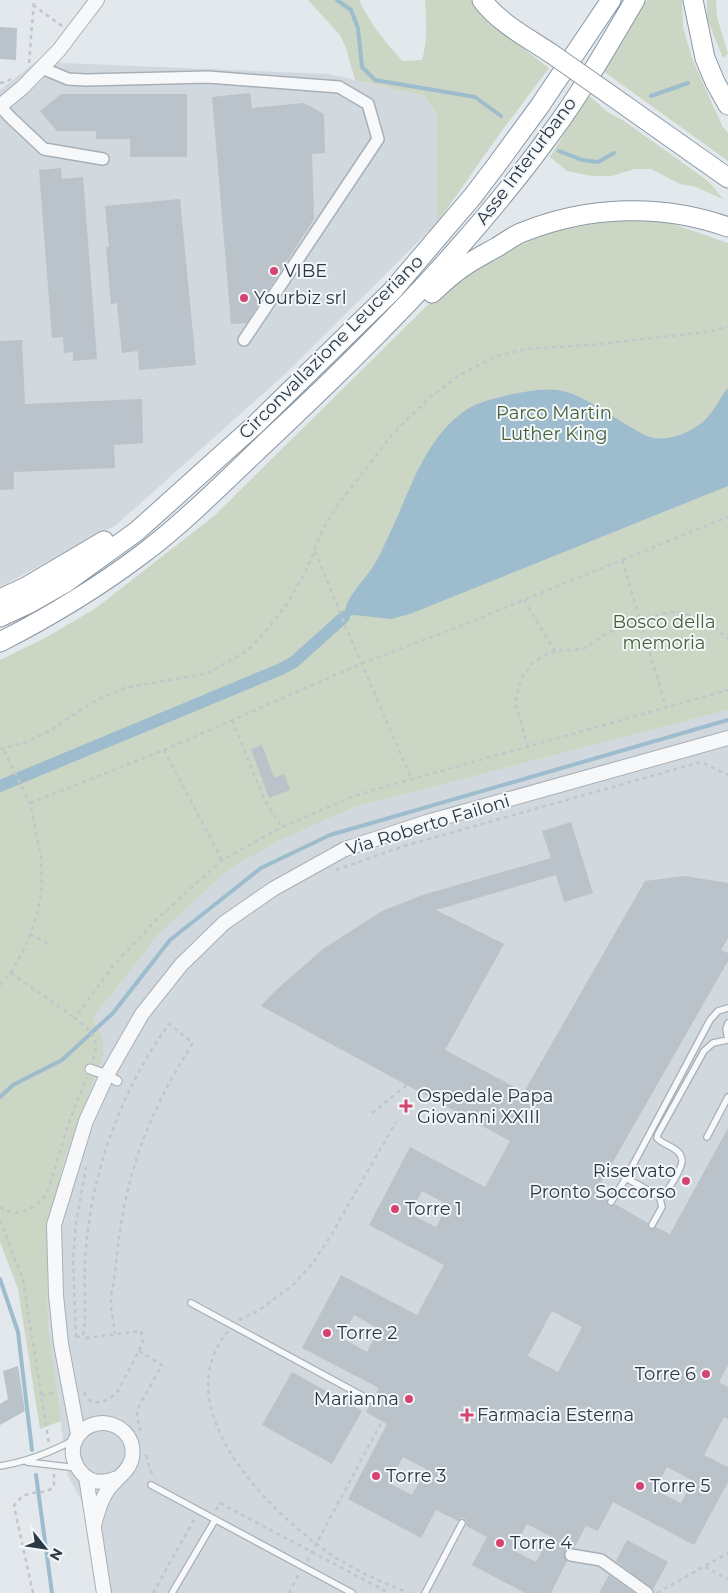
<svg xmlns="http://www.w3.org/2000/svg" width="728" height="1593" viewBox="0 0 728 1593" font-family="Montserrat,sans-serif">
<style>
.built{fill:#d1d8de}
.green{fill:#ccd6c4}
.water{fill:#9dbccd}
.lines{fill:none;stroke-linecap:round;stroke-linejoin:round}
.stream{stroke:#9dbccd;stroke-width:4}
.canal{stroke:#9dbccd;stroke-width:12}
.building{fill:#bac2ca;fill-rule:evenodd}
.service-casing{stroke:#a8b0b7;stroke-width:8}
.pedestrian-casing{stroke:#a8b0b7;stroke-width:11}
.minor-casing{stroke:#a8b0b7;stroke-width:14}
.tertiary-casing{stroke:#a8b0b7;stroke-width:16}
.trunk-casing{stroke:#8a98a4;stroke-width:21}
.path{stroke:#c2c6cb;stroke-width:2.5;stroke-dasharray:4 4;stroke-linecap:butt}
.service{stroke:#f7f8fa;stroke-width:5.5}
.pedestrian{stroke:#f7f8fa;stroke-width:9}
.minor{stroke:#f7f8fa;stroke-width:11}
.tertiary{stroke:#f7f8fa;stroke-width:14}
.trunk{stroke:#fff;stroke-width:19}
.trunk-bridge-casing{stroke:#8a98a4;stroke-width:21;stroke-linecap:butt}
.trunk-bridge{stroke:#fff;stroke-width:19}
.poi-dot{fill:#d54470;stroke:#f4f7f9;stroke-width:2}
.labels{text-anchor:middle;dominant-baseline:central;stroke-width:4;stroke-linejoin:round;paint-order:stroke}
.street-label{font-size:18px;fill:#2a3845;stroke:#f4f7f9}
.poi-label{font-size:18px;fill:#2a3845;stroke:#f4f7f9;text-anchor:start}
.park-label{font-size:18px;fill:#456237;stroke:#f4f7f9}
</style>
<rect width="100%" height="100%" fill="#e3e8ec"/>
<path class="built" d="M41,58L63,63L328,74L424,96L437,115V223L283,376L116,525L0,587V90Z
M728,710V1593H107L95,1525L68,1476L48,1325L47,1234L65,1157L103,1040L93,1018L158,935L228,870L277,841L355,807Z"/>
<path class="green" d="M308,0H359C370,23 385,43 403,61L422,60C428,40 426,21 425,0H471L492,25L549,68L498,136L437,223V115L424,96L355,80L346,48L340,35Z
M647,0H682L683,27L692,58L713,106L723,127L728,133V161L603,71Z
M707,0H716L717,17L728,54L723,58L707,19Z
M588,95L609,113L624,121L697,173L710,183L723,199L696,187L680,184L651,169H635L612,176H592L567,171L550,157Z
M626,218L670,223L728,243V710L355,807L278,841L228,870L158,935L93,1018L103,1040V1055L65,1157L47,1234L48,1325L61,1421L40,1429L18,1289L0,1242V660L45,638L96,608L214,516L447,286L496,256L550,232Z"/>
<path class="water" d="M728,388V486L410,614L391,619L354,615L344,617C345,598 362,583 372,568C379,558 384,546 389,535C411,490 423,440 466,410C480,401 497,398 513,394C532,390 554,386 573,394C596,404 617,420 639,432C642,434 646,436 650,437C669,443 699,430 710,414C717,406 721,396 728,388Z"/>
<g class="lines">
<path class="stream" d="M337,0L351,10L358,28L362,67L375,80L475,97L501,116
M651,96L688,83
M559,151L582,160L598,162L614,153
M0,1097L13,1085L62,1060L113,1013L170,940L261,868L330,835L728,720
M0,1279L18,1332L32,1450
M36,1475L52,1593"/>
<path class="canal" d="M0,786L281,669L294,662L344,617"/>
</g>
<path class="building" d="M0,27L17,28L16,60L0,59Z
M250,93L252,108L304,103L324,114L325,153L312,154L314,219L247,323L231,324L212,97Z
M61,94H187V157H130V139H96V131H57L40,111Z
M61,168L62,179L83,177L97,359L73,361V352L64,353L63,337L52,338L39,170Z
M180,199L196,365L139,370L138,351L122,353L117,303L111,304L106,247H109L105,206Z
M22,340L25,404L142,399L143,443L114,445L115,468L14,472V489L0,490V341Z
M262,745L274,778L284,774L290,790L269,798L251,749Z
M571,822L593,893L564,902L556,875L436,910L504,944L445,1050L524,1092L645,881L685,876L728,883V938L721,950L728,953V961L595,1193L607,1200V1204L609,1206L615,1204L648,1223V1227L650,1229L656,1227L670,1234L728,1128V1365L719,1382L728,1387V1419L724,1417L704,1455L728,1467V1482L694,1545L613,1502L598,1531L586,1526L574,1548H569L565,1551L564,1557L567,1561L551,1593H525L472,1565L487,1537L466,1526L467,1522L465,1519L461,1518L458,1521L436,1510L421,1538L348,1499L387,1424L366,1412L370,1405L374,1402V1397L379,1388L302,1348L341,1275L417,1315L444,1265L369,1225L410,1147L485,1187L510,1141L261,1006L275,991L323,949L382,911L423,895L551,858L542,831ZM422,1191L448,1205L436,1227L410,1214ZM552,1311L582,1327L558,1372L528,1356ZM354,1315L379,1329L367,1352L342,1338ZM403,1457L426,1469L412,1495L389,1483ZM667,1467L693,1481L681,1503L655,1490ZM527,1524L550,1536L536,1562L513,1550Z
M18,1366L25,1411L0,1425V1404L8,1399L3,1371Z
M292,1372L362,1411L332,1464L262,1425Z
M627,1540L668,1562L653,1589L616,1561Z
M609,1575L634,1593H599Z"/>
<g class="lines">
<g class="service-casing">
<path id="service" d="M728,1008L718,1011L710,1020L626,1178L655,1194C658,1195 659,1196 662,1194C668,1193 682,1167 682,1161C682,1159 681,1156 680,1154C674,1146 663,1145 657,1138L658,1134L704,1051L713,1043L728,1040
M728,1023L726,1029L728,1039
M707,1137L728,1097
M611,1202L626,1178
M652,1225L662,1207L659,1195
M191,1303L370,1400
M27,1462L77,1468
M0,1466C26,1462 49,1453 72,1441
M151,1485L352,1593
M172,1593L215,1520
M425,1593L462,1523"/>
</g>
<g class="pedestrian-casing">
<path id="pedestrian" d="M90,1069L107,1075L117,1081"/>
</g>
<g class="minor-casing">
<path id="minor" d="M42,68L68,79L86,80L208,77L339,87L368,104L378,139L244,340
M0,106L10,117L44,149L103,159
M571,1555L601,1560L647,1593"/>
</g>
<g class="tertiary-casing">
<path id="tertiary" d="M0,106L23,87L59,50L97,0
M78,1434L61,1344L56,1295L54,1225L86,1121L107,1075L142,1014L181,965L224,923L273,889L345,849L427,822L728,738
M86,1477L104,1593
M94,1526C97,1513 100,1502 107,1491C115,1479 129,1472 132,1458C138,1423 90,1409 75,1441C68,1457 79,1476 94,1481C102,1483 109,1481 117,1478"/>
</g>
<g class="trunk-casing">
<path id="trunk" d="M482,0C499,23 528,38 552,54
M693,0L705,58L715,82L728,105
M609,94L728,178
M432,293C440,286 447,279 455,273C467,263 483,255 497,247C506,242 514,235 523,232C588,206 662,203 728,227
M0,599L26,587L104,541
M0,617L28,604L65,583L137,531L256,424L392,291L473,196L498,163L539,107L611,0
M0,642C49,617 97,588 141,555C189,519 232,474 277,432C376,339 472,242 552,132C583,90 609,44 635,0"/>
</g>
<path class="path" d="M33,5L62,26
M29,63L34,0
M0,83L6,82L11,79
M315,551L345,625L412,780
M622,560L666,707
M524,600L555,651
M232,720L265,801L282,827
M528,747L515,702L521,679L534,661L555,651L583,649L604,635L639,619L676,611L706,620L728,639
M0,749L27,742L49,731L95,701L124,688L208,673L247,651L266,631L287,604L305,573L323,529L337,506L391,436L429,398L461,374L497,356L526,349L590,345L706,332L728,327
M164,750L222,860
M30,803L164,750L358,665L450,630L728,517
M336,870L404,846L701,762L728,775
M30,934L51,945
M11,973L75,1018
M0,985L12,971L25,947L37,916L42,885L41,856L30,803L3,749
M93,1060C101,1038 91,1031 75,1018L112,967L155,921L222,860L282,827L354,796L377,789L728,690
M372,1113L407,1085
M0,1207C17,1219 36,1209 47,1193L70,1119L87,1077
M0,1220L23,1280L49,1444
M239,1320L258,1311L294,1284L312,1264L330,1237L396,1122
M228,1331C168,1404 258,1499 315,1543C343,1565 376,1580 409,1593
M76,1337L73,1260L76,1223L86,1167
M76,1337L83,1336
M139,1351L162,1365L138,1408L137,1415L140,1431
M84,1392C91,1409 108,1402 118,1391L143,1343L141,1331L85,1338L83,1336C86,1321 85,1310 85,1295C84,1276 85,1257 87,1238C95,1162 124,1086 169,1024L193,1043C146,1117 124,1177 116,1265C115,1278 111,1291 111,1303C111,1313 114,1324 115,1334
M41,1395L57,1392
M146,1455L151,1472L155,1477
M216,1510L220,1503L389,1593
M307,1561L382,1421
M705,1567L728,1579
M33,1593L14,1506C28,1485 43,1498 54,1486V1474
M153,1593L195,1518
M289,1593L299,1574
M657,1593L728,1553"/>
<use href="#service" class="service"/>
<use href="#pedestrian" class="pedestrian"/>
<use href="#minor" class="minor"/>
<use href="#tertiary" class="tertiary"/>
<use href="#trunk" class="trunk"/>
<g class="trunk-bridge-casing">
<path id="trunk-bridge" d="M552,54L609,94"/>
</g>
<use href="#trunk-bridge" class="trunk-bridge"/>
</g>
<g class="poi-dot">
<circle cx="274" cy="271" r="5"/>
<circle cx="244" cy="298" r="5"/>
<path d="M403.5 1098.5h5v5h5v5h-5v5h-5v-5h-5v-5h5z"/>
<circle cx="686" cy="1181" r="5"/>
<circle cx="395" cy="1209" r="5"/>
<circle cx="327" cy="1333" r="5"/>
<circle cx="706" cy="1374" r="5"/>
<circle cx="409" cy="1399" r="5"/>
<path d="M464.5 1407.5h5v5h5v5h-5v5h-5v-5h-5v-5h5z"/>
<circle cx="376" cy="1476" r="5"/>
<circle cx="640" cy="1486" r="5"/>
<circle cx="500" cy="1543" r="5"/>
</g>
<g class="labels">
<g class="street-label">
<text transform="translate(526 161) rotate(-53)">Asse Interurbano</text>
<text transform="translate(331 347) rotate(-45)">Circonvallazione Leuceriano</text>
<text transform="translate(428 825) rotate(-17)">Via Roberto Failoni</text>
</g>
<g class="poi-label">
<text x="284" y="271">VIBE</text>
<text x="254" y="298">Yourbiz srl</text>
<text x="417" y="1096">Ospedale Papa<tspan x="417" dy="21">Giovanni XXIII</tspan></text>
<text x="676" y="1171" text-anchor="end">Riservato<tspan x="676" dy="21">Pronto Soccorso</tspan></text>
<text x="405" y="1209">Torre 1</text>
<text x="337" y="1333">Torre 2</text>
<text x="696" y="1374" text-anchor="end">Torre 6</text>
<text x="399" y="1399" text-anchor="end">Marianna</text>
<text x="477" y="1415">Farmacia Esterna</text>
<text x="386" y="1476">Torre 3</text>
<text x="650" y="1486">Torre 5</text>
<text x="510" y="1543">Torre 4</text>
</g>
<g class="park-label">
<text x="554" y="413">Parco Martin<tspan x="554" dy="21">Luther King</tspan></text>
<text x="664" y="622">Bosco della<tspan x="664" dy="21">memoria</tspan></text>
</g>
</g>
<g transform="translate(45 1548) rotate(120)" stroke="#f4f7f9" stroke-width="4" paint-order="stroke">
<path d="M0-4L9 19L0 12L-9 19Z" fill="#2a3845"/>
<text y="-8" font-size="14" font-weight="bold" text-anchor="middle" fill="#2a3845">N</text>
</g>
</svg>
